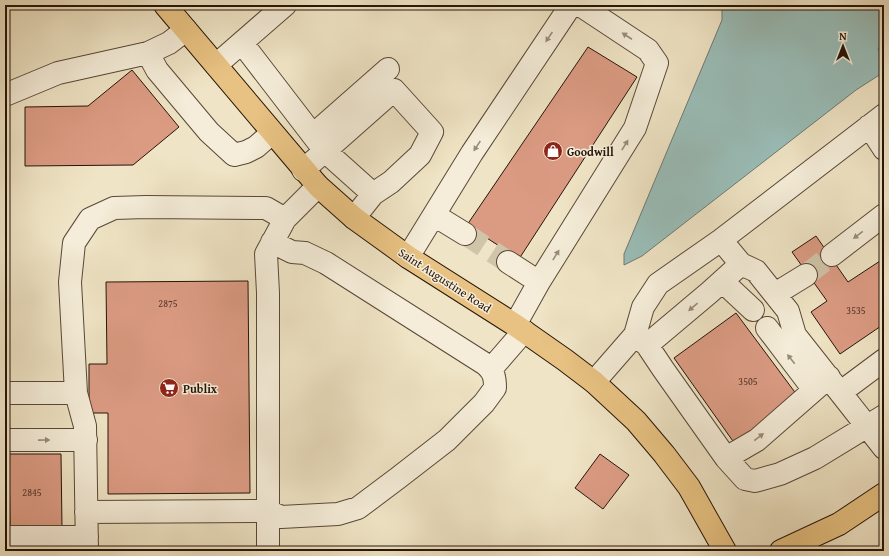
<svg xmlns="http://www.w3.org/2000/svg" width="889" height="556" viewBox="0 0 889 556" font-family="'Gentium Book Plus',serif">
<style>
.water{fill:#9abeb9;stroke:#6c7a73}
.building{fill:#db9b83;stroke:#261409}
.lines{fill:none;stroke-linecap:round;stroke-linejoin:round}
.minor-tunnel{stroke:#d1c5a9;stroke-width:22;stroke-dasharray:22 11;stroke-linecap:butt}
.minor-casing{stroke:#584838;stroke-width:24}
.major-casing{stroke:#261409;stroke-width:24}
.minor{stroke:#f5edd9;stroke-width:22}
.major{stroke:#e8c282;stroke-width:22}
.oneway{fill:#988b7b}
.labels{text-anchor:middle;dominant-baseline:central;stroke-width:3;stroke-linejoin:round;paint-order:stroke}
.number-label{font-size:10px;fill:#533628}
.poi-label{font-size:12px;font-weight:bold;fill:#261409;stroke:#f5edd9;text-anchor:start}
.street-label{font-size:12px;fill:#261409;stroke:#f5edd9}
</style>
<rect width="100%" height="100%" fill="#efe4c5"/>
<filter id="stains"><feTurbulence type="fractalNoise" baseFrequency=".005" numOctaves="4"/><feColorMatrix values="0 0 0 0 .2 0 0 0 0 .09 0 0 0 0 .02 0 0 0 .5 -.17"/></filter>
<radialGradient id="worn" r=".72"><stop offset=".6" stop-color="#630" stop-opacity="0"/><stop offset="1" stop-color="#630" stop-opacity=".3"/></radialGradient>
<path class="water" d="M722,5H884V41L878,49L884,59V72L856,90L642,256L624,265V254L722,20Z"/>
<path class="building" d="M588,47L637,77L519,259L467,225Z
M132,70L179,127L133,165L25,166V107L88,106Z
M816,236L848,282L880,261L884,266V324L840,354L811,312L827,301L792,252Z
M248,281L250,493L108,494V413H89V364H107L106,282Z
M736,313L797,395L735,444L674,358Z
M9,454H61L62,528H10Z
M600,454L629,475L603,509L575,488Z"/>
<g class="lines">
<path class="minor-tunnel" d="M465,234L508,262
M806,275L832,255"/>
<g class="minor-casing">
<path id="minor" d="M242,43L325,151L394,90L432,132L420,155L391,182L373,194L354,218
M148,53L157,70L209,132L234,155L246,152L256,147L272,133
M216,65L285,5
M5,95L58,73L148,53L169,43L186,30
M869,126L884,149
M313,135L388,69
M303,170L325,151L373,194
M434,215L465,234
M721,240L741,264L756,271L788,311L795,335L884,448
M832,255L884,215
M408,257L472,153L571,5
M508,262L539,282
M722,281L753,310
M775,294L806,275
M515,325L539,282L635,128L657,63L648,50L580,5
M767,328L814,390
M635,335L647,345L663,369L726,458L745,479L755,481L780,474L815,458L884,416
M647,345L710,292L741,264
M491,369L524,331
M594,382L635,335L643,307L658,284L721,240L884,115
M841,392L884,360
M5,393H76
M5,440H86
M726,458L757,440L829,377
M86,512L268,511L281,517L338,514L358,508L398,478L447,440L484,403L495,388C495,377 494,372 485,364L326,263L305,253L292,252L272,242
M5,537H87
M87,551L85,426L76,393L70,282L74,243L90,219L114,208L146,207L266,208L285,219
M268,551V293L266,254L285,219L318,186"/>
</g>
<g class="major-casing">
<path id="major" d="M165,5L318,186L354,218L408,257L515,325L565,360L594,382L636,421L664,454L689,487L725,551
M781,551L839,524L884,494"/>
</g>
<use href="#minor" class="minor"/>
<use href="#major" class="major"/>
</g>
<defs><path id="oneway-solid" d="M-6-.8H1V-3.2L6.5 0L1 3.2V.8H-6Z"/></defs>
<g class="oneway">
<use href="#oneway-solid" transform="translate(627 36) rotate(-147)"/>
<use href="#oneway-solid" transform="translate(549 37) rotate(124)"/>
<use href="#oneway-solid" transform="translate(625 145) rotate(-58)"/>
<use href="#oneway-solid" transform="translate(477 146) rotate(124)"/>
<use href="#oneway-solid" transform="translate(858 235) rotate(143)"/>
<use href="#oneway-solid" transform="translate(556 255) rotate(-58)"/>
<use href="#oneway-solid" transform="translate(693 307) rotate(140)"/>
<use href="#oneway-solid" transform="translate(791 359) rotate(-128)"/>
<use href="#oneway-solid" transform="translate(759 437) rotate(-38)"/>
<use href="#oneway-solid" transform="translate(44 440) rotate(-1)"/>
</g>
<defs>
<g id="shop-disc" transform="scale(1)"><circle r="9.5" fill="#8f2418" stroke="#f5edd9"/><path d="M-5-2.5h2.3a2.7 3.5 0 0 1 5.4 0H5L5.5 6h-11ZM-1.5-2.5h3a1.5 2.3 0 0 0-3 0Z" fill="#fff"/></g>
<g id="supermarket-disc" transform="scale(1)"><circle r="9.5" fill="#8f2418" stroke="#f5edd9"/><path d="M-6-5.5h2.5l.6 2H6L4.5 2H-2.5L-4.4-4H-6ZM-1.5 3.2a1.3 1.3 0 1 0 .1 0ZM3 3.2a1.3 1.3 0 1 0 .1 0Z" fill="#fff"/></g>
</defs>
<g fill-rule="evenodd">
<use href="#shop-disc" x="553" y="151"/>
<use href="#supermarket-disc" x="169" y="388"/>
</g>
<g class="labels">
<g class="number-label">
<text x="168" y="303">2875</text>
<text x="856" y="310">3535</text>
<text x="748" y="381">3505</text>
<text x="32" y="492">2845</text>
</g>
<g class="poi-label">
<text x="567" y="151">Goodwill</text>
<text x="183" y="388">Publix</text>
</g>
<g class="street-label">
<text transform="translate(445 280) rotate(33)">Saint Augustine Road</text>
</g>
</g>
<rect width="889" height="556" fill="none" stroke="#efe4c5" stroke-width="20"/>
<rect x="6" y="6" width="877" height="544" fill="none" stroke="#261409" stroke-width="2"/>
<rect x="10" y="10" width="869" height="536" fill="none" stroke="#261409"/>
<g transform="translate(843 46)" stroke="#f5edd9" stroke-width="3" paint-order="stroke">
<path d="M0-3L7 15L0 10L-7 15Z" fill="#261409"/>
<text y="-6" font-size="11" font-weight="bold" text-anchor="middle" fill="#261409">N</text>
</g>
<rect width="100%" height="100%" filter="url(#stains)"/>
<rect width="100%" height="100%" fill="url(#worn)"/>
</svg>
